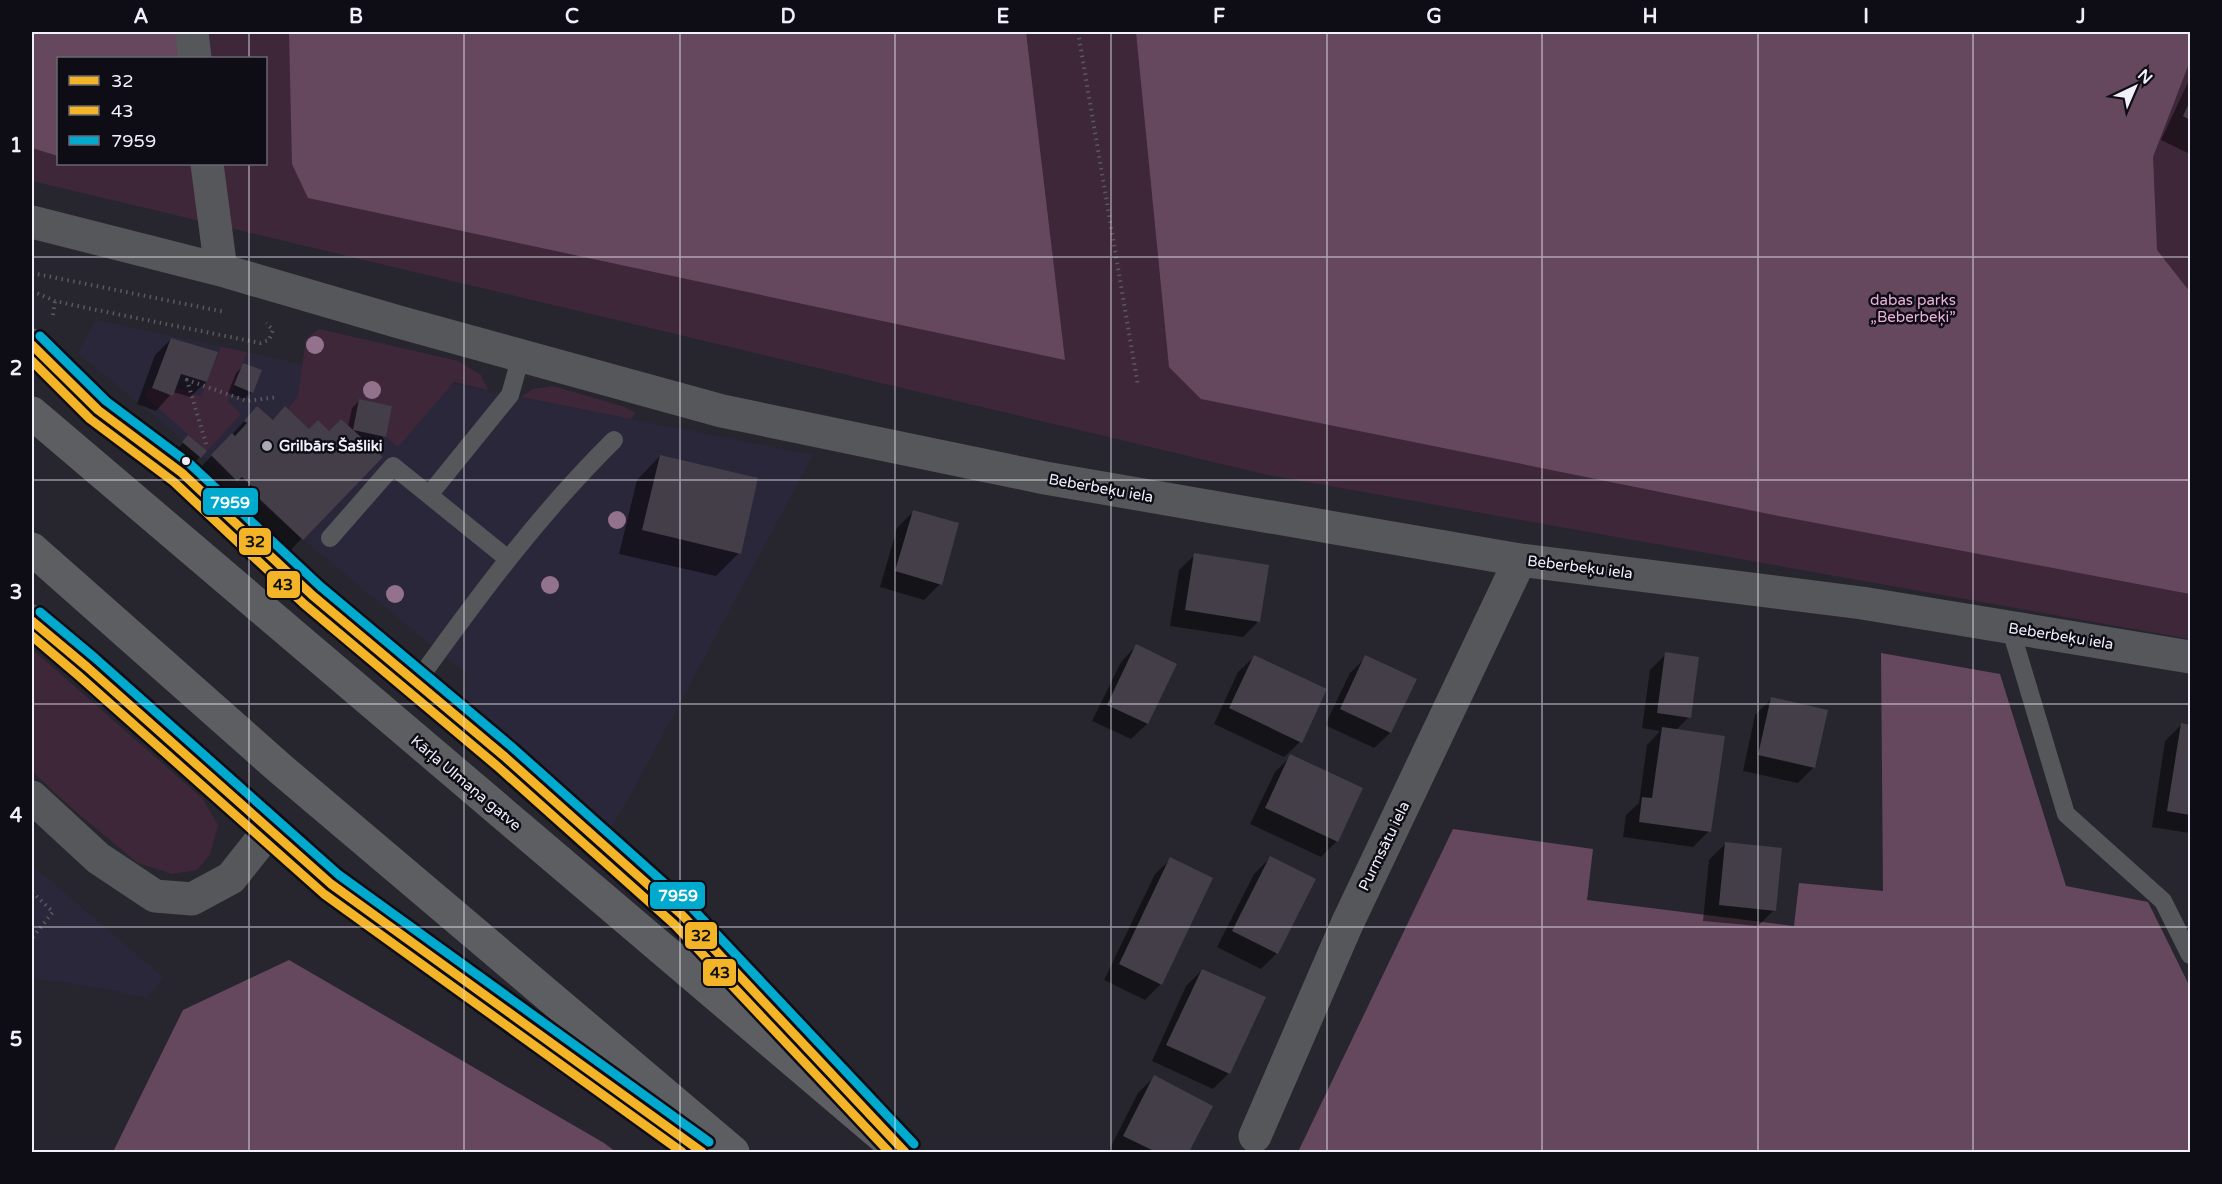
<svg xmlns="http://www.w3.org/2000/svg" width="2222" height="1184" viewBox="0 0 2222 1184" font-family="'Varela Round',sans-serif">
<style>
.built{fill:#2b273b}
.green{fill:#3f273a;fill-rule:evenodd}
.forest{fill:#66485e}
.shadow{fill:#0007}
.building{fill:#433e48}
.lines{fill:none;stroke-linecap:round;stroke-linejoin:round}
.path{stroke:#59595d;stroke-width:4;stroke-dasharray:1.5 4.5;stroke-linecap:butt}
.service{stroke:#56575a;stroke-width:18}
.minor{stroke:#56575a;stroke-width:33}
.tertiary{stroke:#56575a;stroke-width:33}
.trunk{stroke:#5d5e62;stroke-width:33}
.bus-1-casing{stroke:#0e0c14;stroke-width:14}
.bus-2-casing{stroke:#0e0c14;stroke-width:14}
.bus-3-casing{stroke:#0e0c14;stroke-width:14}
.bus-1{stroke:#f4b427;stroke-width:9}
.bus-2{stroke:#f4b427;stroke-width:9}
.bus-3{stroke:#00a9ce;stroke-width:9}
.tree{fill:#93728e}
.grid{fill:none;stroke:#f1effa;stroke-width:1.5;stroke-opacity:0.55}
.poi-dot{fill:#aaa9b3;stroke:#0e0c14;stroke-width:2}
.bus-dot{fill:#f1effa;stroke:#0e0c14;stroke-width:2}
.labels{text-anchor:middle;dominant-baseline:central;stroke-width:5;stroke-linejoin:round;paint-order:stroke}
.park-label{font-size:15px;fill:#ecb0dc;stroke:#0e0c14}
.poi-label{font-size:15px;font-weight:bold;fill:#f1effa;stroke:#0e0c14;text-anchor:start}
.street-label{font-size:15px;fill:#f1effa;stroke:#0e0c14}
.line-badge{stroke:#0e0c14;stroke-width:2}
.badge-label{font-size:16px;text-anchor:middle;font-weight:bold;fill:#fff}
.pale-badge-label{font-size:16px;text-anchor:middle;font-weight:bold;fill:#111}
.neatline{fill:none;stroke:#f1effa;stroke-width:2}
.grid-label{font-size:20px;text-anchor:middle;font-weight:bold;fill:#f1effa}
</style>
<rect width="100%" height="100%" fill="#27262e"/>
<path class="built" d="M96,320L275,358L347,376L353,364L813,455L625,805L607,835L483,730L464,700L466,674L78,353Z
M32,865L164,978L146,998L111,990L32,978Z"/>
<path class="green" d="M32,32H2190V639L1268,475L32,181ZM58,58H266V164H58Z
M319,329L458,361L481,375L488,390L454,382L398,447L386,437L391,406L359,399L353,430L341,419L329,431L309,429L288,409L298,396L306,339Z
M221,347L247,352L228,401L241,414L207,451L145,396L148,387L173,396L176,388L201,396Z
M553,386L625,407L636,413L631,419L521,397L533,389Z
M32,649L202,798L218,825L210,854L197,870L172,874L138,863L68,805L32,771Z"/>
<path class="forest" d="M32,32H177L182,58H58V156L32,148Z
M289,32H1026L1065,360L308,198L292,164Z
M1136,32H2190V61L2153,157L2157,250L2190,292V594L1779,516L1201,399L1169,367Z
M1881,653L2000,674L2066,886L2148,902L2190,987V1152H1298L1453,829L1593,849L1587,900L1794,926L1799,883L1883,891Z
M289,960L604,1143L616,1152H113L183,1010Z"/>
<path class="shadow" d="M2190,78V154L2161,140Z
M171,339L206,382L190,397L173,392L156,411L137,404L155,355Z
M244,365L252,392L244,399L228,393L236,373Z
M359,401L384,436L377,444L363,441L302,538L287,554L196,472L257,408L272,421L309,431L329,433L348,427L352,408Z
M189,437L205,451L193,465L176,450Z
M660,456L739,553L716,576L619,554L637,480Z
M913,512L940,584L924,600L880,587L897,528Z
M1195,555L1259,621L1243,637L1170,626L1179,570Z
M1136,646L1175,665L1147,724L1131,739L1092,721L1121,662Z
M1666,654L1689,717L1676,730L1709,831L1693,847L1623,837L1626,815L1639,803L1647,745L1660,731L1642,728L1650,670Z
M1254,657L1300,742L1284,757L1214,724L1238,672Z
M1366,657L1415,680L1390,733L1374,748L1325,725L1350,673Z
M1771,699L1814,767L1798,783L1743,771L1755,715Z
M2181,725L2190,726L2189,833L2152,827L2165,741Z
M1291,756L1337,841L1321,857L1250,824L1275,772Z
M1725,844L1774,910L1758,926L1703,921L1709,860Z
M1270,858L1277,953L1261,969L1217,947L1254,874Z
M1171,859L1161,984L1145,1000L1104,980L1155,874Z
M1202,970L1229,1073L1213,1089L1152,1061L1186,986Z
M1154,1077L1211,1106L1188,1152H1108L1138,1093Z"/>
<path class="building" d="M2190,101V120L2183,116Z
M171,338L218,352L207,382L181,374L173,396L152,388Z
M243,363L262,370L253,393L234,385Z
M359,399L392,406L386,437L353,430Z
M257,406L273,420L285,406L309,429L318,420L329,431L341,419L383,457L303,540L251,491L254,488L242,477L237,481L211,455L232,433L235,436L247,423L244,421Z
M188,435L207,451L201,458L182,442Z
M660,455L758,478L741,554L642,530Z
M913,510L959,523L942,585L895,571Z
M1194,553L1269,565L1260,622L1185,610Z
M1136,644L1177,664L1148,724L1107,705Z
M1665,652L1699,657L1691,718L1657,713Z
M1254,655L1327,689L1302,743L1229,708Z
M1365,655L1417,679L1391,733L1340,709Z
M1771,697L1828,710L1815,768L1758,755Z
M2181,723L2190,725V815L2167,811Z
M1662,727L1725,736L1711,832L1639,822L1642,797L1652,798Z
M1290,754L1363,788L1338,842L1265,808Z
M1725,842L1782,848L1776,911L1719,905Z
M1270,856L1316,879L1278,954L1232,931Z
M1170,857L1213,878L1162,985L1119,964Z
M1202,969L1266,997L1230,1074L1166,1045Z
M1154,1075L1213,1106L1189,1152H1156L1123,1136Z"/>
<g class="lines">
<path class="path" d="M1078,32L1138,386
M32,273L225,312
M32,291L55,301L87,308L260,343L269,340L273,330L266,323
M53,315L55,301
M206,444L187,380L247,401L278,397
M32,892L53,912L32,938"/>
<path class="service" d="M429,495L510,395L521,356
M330,538L393,466L508,559
M2010,627L2066,814L2163,901L2190,955
M416,683C477,598 539,514 614,440"/>
<path class="minor" d="M192,32L195,58
M207,164L221,270
M32,222L221,270L399,322L722,411L1045,478L1520,560L1862,603L2190,657
M32,797L98,858L155,896L192,899L231,878L270,829
M1255,1136L1347,924L1520,560"/>
<path class="tertiary" d="M32,345L98,410L182,473L312,595L505,757L683,916L849,1092
M32,621L87,667L331,884L702,1152"/>
<path class="trunk" d="M32,413L901,1152
M32,549L283,771L733,1152"/>
<g class="bus-1-casing">
<path id="bus-1" d="M32,345L98,410L182,473L312,595L505,757L683,916L905,1152
M32,621L87,667L331,884L702,1152"/>
</g>
<g class="bus-2-casing">
<path id="bus-2" d="M32,361L90,419L174,482L304,604L497,766L675,925L889,1152
M32,636L79,676L324,894L682,1152"/>
</g>
<g class="bus-3-casing">
<path id="bus-3" d="M40,336L106,401L190,464L320,586L513,748L691,907L914,1144
M40,612L95,658L339,875L709,1142"/>
</g>
<use href="#bus-1" class="bus-1"/>
<use href="#bus-2" class="bus-2"/>
<use href="#bus-3" class="bus-3"/>
</g>
<g class="tree">
<circle cx="315" cy="345" r="9"/>
<circle cx="372" cy="390" r="9"/>
<circle cx="617" cy="520" r="9"/>
<circle cx="550" cy="585" r="9"/>
<circle cx="395" cy="594" r="9"/>
</g>
<path class="grid" d="M249,32V58M464,32V1152M680,32V1152M895,32V1152M1111,32V1152M1327,32V1152M1542,32V1152M1758,32V1152M1973,32V1152M249,164V1152M32,257H2190M32,480H2190M32,704H2190M32,927H2190"/>
<circle class="poi-dot" cx="267" cy="446" r="6"/>
<circle class="bus-dot" cx="186" cy="461" r="5"/>
<g class="labels">
<g class="park-label">
<text x="1913" y="300">dabas parks<tspan x="1913" dy="17">„Beberbeķi”</tspan></text>
</g>
<g class="poi-label">
<text x="279" y="446">Grilbārs Šašliki</text>
</g>
<g class="street-label">
<text transform="translate(1101 488) rotate(10)">Beberbeķu iela</text>
<text transform="translate(1580 567) rotate(7)">Beberbeķu iela</text>
<text transform="translate(2061 636) rotate(9)">Beberbeķu iela</text>
<text transform="translate(466 783) rotate(40)">Kārļa Ulmaņa gatve</text>
<text transform="translate(1384 846) rotate(-64)">Purmsātu iela</text>
</g>
</g>
<g class="line-badge">
<rect x="202" y="487" width="57" height="29" rx="6" fill="#00a9ce"/>
<rect x="238" y="527" width="34" height="29" rx="6" fill="#f4b427"/>
<rect x="266" y="570" width="35" height="29" rx="6" fill="#f4b427"/>
<rect x="649" y="881" width="57" height="29" rx="6" fill="#00a9ce"/>
<rect x="684" y="921" width="34" height="29" rx="6" fill="#f4b427"/>
<rect x="702" y="958" width="35" height="29" rx="6" fill="#f4b427"/>
</g>
<g class="badge-label">
<text x="230" y="508">7959</text>
<text x="678" y="901">7959</text>
</g>
<g class="pale-badge-label">
<text x="255" y="547">32</text>
<text x="283" y="590">43</text>
<text x="701" y="941">32</text>
<text x="720" y="978">43</text>
</g>
<rect width="2222" height="1184" fill="none" stroke="#0e0c14" stroke-width="66"/>
<rect x="57" y="57" width="210" height="108" fill="#0e0c14" stroke="#696770" stroke-width="1.5"/>
<rect x="69" y="76" width="30" height="9" fill="#f4b427" stroke="#696770" stroke-width="1.5"/>
<text x="111" y="87" font-size="18" fill="#f1effa">32</text>
<rect x="69" y="106" width="30" height="9" fill="#f4b427" stroke="#696770" stroke-width="1.5"/>
<text x="111" y="117" font-size="18" fill="#f1effa">43</text>
<rect x="69" y="136" width="30" height="9" fill="#00a9ce" stroke="#696770" stroke-width="1.5"/>
<text x="111" y="147" font-size="18" fill="#f1effa">7959</text>
<g transform="translate(2135 87) rotate(44)" stroke="#0e0c14" stroke-width="4.5" paint-order="stroke">
<path d="M0-4.5L10 22L0 15L-10 22Z" fill="#f1effa"/>
<text y="-9" font-size="16" font-weight="bold" text-anchor="middle" fill="#f1effa">N</text>
</g>
<rect x="33" y="33" width="2156" height="1118" class="neatline"/>
<g class="grid-label">
<text x="141" y="23">A</text>
<text x="356" y="23">B</text>
<text x="572" y="23">C</text>
<text x="788" y="23">D</text>
<text x="1003" y="23">E</text>
<text x="1219" y="23">F</text>
<text x="1434" y="23">G</text>
<text x="1650" y="23">H</text>
<text x="1866" y="23">I</text>
<text x="2081" y="23">J</text>
<text x="16" y="152">1</text>
<text x="16" y="375">2</text>
<text x="16" y="599">3</text>
<text x="16" y="822">4</text>
<text x="16" y="1046">5</text>
</g>
</svg>
